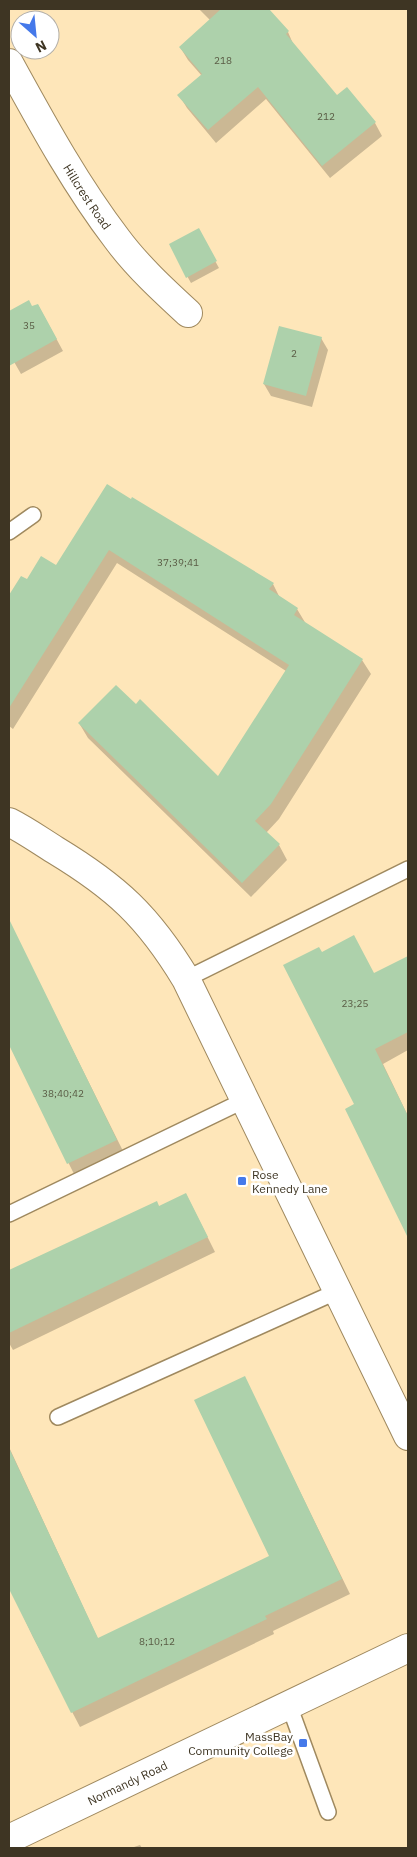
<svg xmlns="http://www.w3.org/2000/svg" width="417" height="1857" viewBox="0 0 417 1857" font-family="'IBM Plex Sans',sans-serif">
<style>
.shadow{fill:#0003}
.building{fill:#add1ab}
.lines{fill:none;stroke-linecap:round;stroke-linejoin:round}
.service-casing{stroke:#9f895f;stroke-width:18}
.minor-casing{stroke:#9f895f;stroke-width:30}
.service{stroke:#fff;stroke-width:15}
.minor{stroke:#fff;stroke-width:28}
.poi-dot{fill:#4579ea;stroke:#fff;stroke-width:2}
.labels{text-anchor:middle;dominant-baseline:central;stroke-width:5;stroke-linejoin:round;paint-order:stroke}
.number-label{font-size:10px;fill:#5a5c45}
.street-label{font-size:12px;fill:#3e3523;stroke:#fff}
.poi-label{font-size:12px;fill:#3e3523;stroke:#fff;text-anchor:start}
</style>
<rect width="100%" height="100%" fill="#fee6b9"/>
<path class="shadow" d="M199,9H267L288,32L294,46L337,97L375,123L382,136L330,178L266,99L216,143L187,108L179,95L202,76L188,60L180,47L210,20Z
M198,230L219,268L191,283L170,245Z
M28,302L32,308L38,305L63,351L21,374L9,353V313Z
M321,338L328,350L312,407L271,396L264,384Z
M108,486L273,584L280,598L297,609L306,624L362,660L371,674L279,819L266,833L279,845L287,860L251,897L88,738L79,723L218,778L286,671L117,563L13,729L9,726V609L42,558L56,567Z
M16,936L125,1155L76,1178L9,1043V940Z
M322,953L374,974L408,957V1050L383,1064L408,1116V1236L347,1109L356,1105Z
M186,1194L215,1252L13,1350L9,1343V1272L157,1203L159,1207Z
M244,1377L350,1594L273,1631L274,1634L80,1727L33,1637L9,1586V1447L98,1639L271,1557Z
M140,1845L142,1848H131Z"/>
<path class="building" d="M221,9H269L289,31L286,34L337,95L347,87L376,122L322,166L258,87L208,130L177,95L202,74L179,47Z
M199,228L217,261L186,278L169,244Z
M29,300L32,306L38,304L57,339L9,366V311Z
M279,326L322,337L306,396L263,384Z
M107,484L131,499L132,497L274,583L269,589L298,608L294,615L363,659L271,804L255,821L280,844L242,883L78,723L116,685L136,704L140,699L218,776L289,665L109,550L9,708V595L21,576L27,579L41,556L56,565Z
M9,919L117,1140L67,1164L9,1045Z
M354,935L374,973L408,956V1032L375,1049L408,1116V1238L345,1109L354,1104L283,965L319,947L322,952Z
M186,1193L208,1237L9,1333V1270L157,1201L159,1206Z
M245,1376L342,1579L265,1616L267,1619L71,1713L9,1589V1448L98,1638L269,1556L194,1400Z"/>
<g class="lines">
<g class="service-casing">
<path id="service" d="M9,532L33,515
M186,979L408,869
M9,1214L245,1100
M58,1417L338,1291
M289,1705L328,1812"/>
</g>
<g class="minor-casing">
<g id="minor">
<path id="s1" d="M9,63C42,123 75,184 117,239C137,266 163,290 188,313"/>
<path d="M9,822C25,830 39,840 55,850C116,887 148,916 186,979L408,1436"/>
<path id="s2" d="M9,1839L408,1648"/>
</g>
</g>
<use href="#service" class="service"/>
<use href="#minor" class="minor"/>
</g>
<g class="poi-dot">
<rect x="237" y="1176" width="10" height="10" rx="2.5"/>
<rect x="298" y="1738" width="10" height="10" rx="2.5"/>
</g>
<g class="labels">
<g class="number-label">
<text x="223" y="60">218</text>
<text x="326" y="116">212</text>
<text x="29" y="325">35</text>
<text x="294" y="353">2</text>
<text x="178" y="562">37;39;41</text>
<text x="355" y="1003">23;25</text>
<text x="63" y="1093">38;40;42</text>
<text x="157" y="1641">8;10;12</text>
</g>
<g class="street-label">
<text stroke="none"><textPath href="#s1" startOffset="155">Hillcrest Road</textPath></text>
<text stroke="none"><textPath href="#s2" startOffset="131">Normandy Road</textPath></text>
</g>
<g class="poi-label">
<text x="252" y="1174">Rose<tspan x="252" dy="14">Kennedy Lane</tspan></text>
<text x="293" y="1736" text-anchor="end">MassBay<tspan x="293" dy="14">Community College</tspan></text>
</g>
</g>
<rect width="417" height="1857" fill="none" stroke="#3e3523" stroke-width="20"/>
<g transform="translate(35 35) rotate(153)"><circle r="24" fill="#ffffff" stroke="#b2aea7"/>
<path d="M0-4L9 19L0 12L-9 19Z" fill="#4579ea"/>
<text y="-8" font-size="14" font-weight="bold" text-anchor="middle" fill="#3e3523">N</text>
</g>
</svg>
